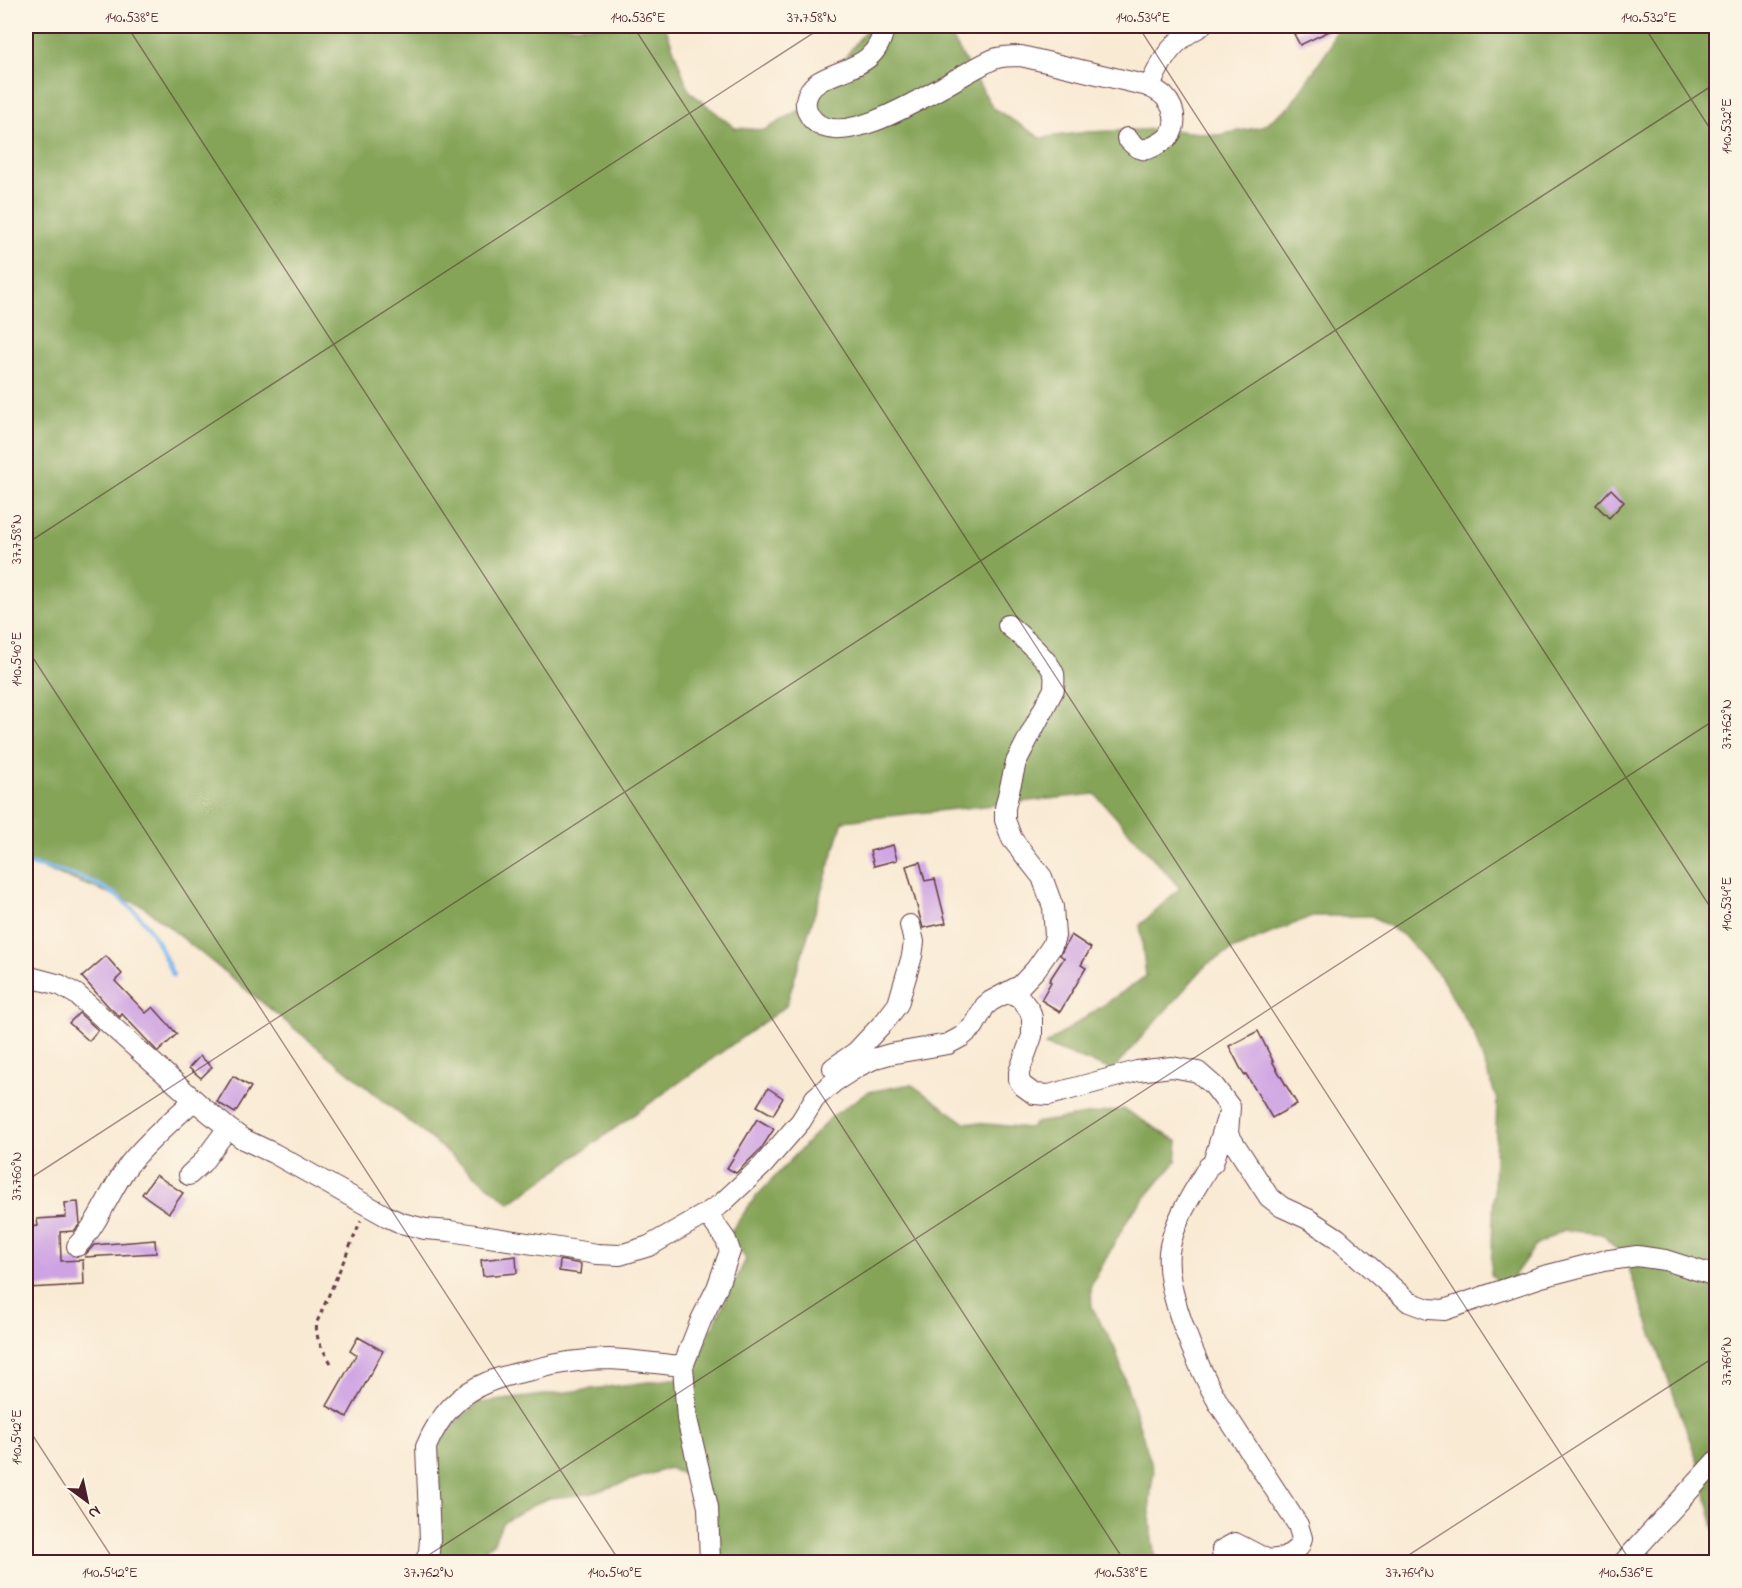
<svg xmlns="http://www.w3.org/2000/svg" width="1742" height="1588" viewBox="0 0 1742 1588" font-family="'Indie Flower',sans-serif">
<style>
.forest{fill:#85a458;stroke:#686242;stroke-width:1.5}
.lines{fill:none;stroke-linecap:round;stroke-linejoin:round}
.stream{stroke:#7fb8ef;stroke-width:4.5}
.building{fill:#cea2e3}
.minor-casing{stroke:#643d44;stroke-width:22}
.path{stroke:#643d44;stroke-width:3;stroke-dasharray:4.5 4.5;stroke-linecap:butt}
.minor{stroke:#fff;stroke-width:20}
.ticks{fill:none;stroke:#4a1f2b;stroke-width:1.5;stroke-opacity:0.45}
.neatline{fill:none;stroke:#4a1f2b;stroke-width:2}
.ticks-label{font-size:15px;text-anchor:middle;fill:#4a1f2b}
</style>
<rect width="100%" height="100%" fill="#fcf5e5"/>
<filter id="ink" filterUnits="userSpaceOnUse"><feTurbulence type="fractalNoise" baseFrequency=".0167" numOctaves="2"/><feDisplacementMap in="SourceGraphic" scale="12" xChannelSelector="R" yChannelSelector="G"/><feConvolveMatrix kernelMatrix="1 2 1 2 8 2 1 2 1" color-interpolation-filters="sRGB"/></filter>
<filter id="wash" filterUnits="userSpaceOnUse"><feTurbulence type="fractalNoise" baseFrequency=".008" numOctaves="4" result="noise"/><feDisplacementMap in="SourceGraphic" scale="24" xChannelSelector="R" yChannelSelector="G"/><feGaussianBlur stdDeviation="1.35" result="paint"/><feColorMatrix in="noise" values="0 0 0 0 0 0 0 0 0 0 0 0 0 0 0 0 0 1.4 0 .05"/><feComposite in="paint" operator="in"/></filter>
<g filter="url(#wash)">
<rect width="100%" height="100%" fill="#f9ead4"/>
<path class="forest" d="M26,26H665L689,91L735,128L765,130L809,105L869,26H945L993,108L1041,138L1087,132L1163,129L1217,135L1262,127L1290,106L1330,47L1337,26H1716V1537L1701,1471L1625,1258L1602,1234L1564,1230L1535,1246L1506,1287L1491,1275L1497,1100L1474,1034L1441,977L1403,935L1372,916H1312L1234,949L1207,964L1112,1070L1045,1045L1146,976L1140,925L1180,888L1095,794L843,821L786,1006L510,1203L143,906L26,862Z
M911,1084L964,1122L1030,1128L1035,1123L1124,1109L1178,1142L1176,1162L1130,1215L1091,1286L1092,1307L1115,1348L1154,1472C1147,1503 1150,1532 1156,1562H716L711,1536L691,1478L669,1468L589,1494L550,1498L537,1503L502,1523L494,1542L468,1562H432L431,1464L438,1444L461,1417L478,1403L688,1377L746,1259L729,1234L754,1199L831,1117L868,1092Z"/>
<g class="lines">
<path class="stream" d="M26,864C76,872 123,887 152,933C161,946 166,962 173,975"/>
</g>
<g id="blocks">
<path class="building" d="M1313,26H1340L1300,45L1294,34Z
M1611,489L1624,502L1609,518L1596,505Z
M893,845L897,860L874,866L870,851Z
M920,862L925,881L935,879L946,923L923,928L906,866Z
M1071,935L1091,948L1081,965L1086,968L1060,1012L1041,1000L1051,982L1049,981L1064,958L1060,955Z
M106,956L122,974L115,981L146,1013L153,1007L177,1034L158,1052L122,1014L120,1017L109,1007L82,977Z
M79,1013L98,1030L89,1041L69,1023Z
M1258,1031L1273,1061H1272L1297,1104L1272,1118L1246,1074L1244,1075L1229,1046Z
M200,1056L212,1067L201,1078L189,1068Z
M233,1076L251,1087L235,1113L217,1102Z
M768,1088L783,1098L773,1115L757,1106Z
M757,1119L774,1129L761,1149L736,1173L727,1168Z
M156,1175L183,1193L169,1213L142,1194Z
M78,1202L80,1224L74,1231L60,1232L61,1261L83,1260L84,1285L28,1288L27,1270L33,1269L30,1227L38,1226L37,1219L66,1217L65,1203Z
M155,1240L156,1253L85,1257V1255L94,1245Z
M516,1256L517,1273L483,1276L481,1260Z
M560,1260L581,1264L580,1274L559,1271Z
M358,1337L383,1351L347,1417L327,1406L356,1355L350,1351Z"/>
</g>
</g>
<g filter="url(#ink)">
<use href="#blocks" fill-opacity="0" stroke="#643d44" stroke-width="1.5"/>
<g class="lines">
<g class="minor-casing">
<path id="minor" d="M884,26C878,81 813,64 806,100C805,107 808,115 814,121C849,155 957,74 994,59C1002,56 1012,56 1021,56L1148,86C1153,89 1159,91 1164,96C1178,111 1179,133 1160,143C1154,146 1149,150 1142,149C1136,148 1132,143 1127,138
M1149,87C1163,58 1172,41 1201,26
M26,976L60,985L76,994L200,1105L228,1128L243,1139L273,1153L388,1217L401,1223L425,1229L450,1231L597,1254L620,1255L649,1246L707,1213L721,1204L763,1165L801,1121L815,1098L834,1082L859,1066L876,1058L890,1054L948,1044L961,1037L974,1026L985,1006L991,1001L1021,985L1036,969L1052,946L1055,936L1053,907L1042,877L1012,839L1005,820V808L1016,762L1054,689C1054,685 1055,679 1054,674C1049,660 1020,635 1008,625
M1008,993L1021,999L1030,1011L1032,1018V1036L1019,1072V1080L1023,1086L1034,1094L1049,1095L1137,1071L1172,1067L1198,1072L1214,1086L1230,1107L1228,1134L1269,1197L1282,1207L1308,1219L1337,1238L1409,1302L1428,1309L1444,1310L1541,1277L1603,1261L1637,1256L1665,1260L1716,1276
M833,1068L856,1052L886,1020L898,1004L912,956L914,942L910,925
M189,1175L202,1163L228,1128
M707,1213L726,1240L730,1251L717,1288L701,1320L683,1366L687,1419L708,1507L710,1562
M77,1246C98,1224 108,1195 125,1170C141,1147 173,1120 194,1100
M425,1562L429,1552L430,1539L426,1447C438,1418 458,1394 488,1382C502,1376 517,1373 532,1370C557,1363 583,1359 609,1359C634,1360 658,1364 683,1366
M1223,1562L1222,1550L1235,1543L1268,1560L1285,1558L1299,1547L1302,1538L1298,1525L1219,1404C1199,1369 1161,1286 1170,1246C1176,1217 1194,1192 1208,1167L1213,1163L1226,1121
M1624,1562L1716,1461"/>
</g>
<path class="path" d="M331,1363C323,1350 314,1338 317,1322L361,1221"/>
<use href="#minor" class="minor"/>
</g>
</g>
<path class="ticks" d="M127,26L1125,1562M633,26L1631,1562M1138,26L1716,916M1644,26L1716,138M26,544L824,26M26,647L620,1562M26,1181L1716,83M26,1425L115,1562M418,1562L1716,719M1398,1562L1716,1356"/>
<rect width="1742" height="1588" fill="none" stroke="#fcf5e5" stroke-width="66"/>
<g transform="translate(87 1501) rotate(147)" stroke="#fcf5e5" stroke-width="4.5" paint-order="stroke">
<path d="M0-4.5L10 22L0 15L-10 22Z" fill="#4a1f2b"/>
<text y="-9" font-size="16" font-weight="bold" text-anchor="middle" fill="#4a1f2b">N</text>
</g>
<rect x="33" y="33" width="1676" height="1522" class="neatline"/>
<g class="ticks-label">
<text x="132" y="22">140.538°E</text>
<text x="638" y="22">140.536°E</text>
<text x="812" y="22">37.758°N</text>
<text x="1143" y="22">140.534°E</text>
<text x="1649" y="22">140.532°E</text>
<text transform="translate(1726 126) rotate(-90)" y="5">140.532°E</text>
<text transform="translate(16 539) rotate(-90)" y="5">37.758°N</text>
<text transform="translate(16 659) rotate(-90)" y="5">140.540°E</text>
<text transform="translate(1726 724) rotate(-90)" y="5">37.762°N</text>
<text transform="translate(1726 904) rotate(-90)" y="5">140.534°E</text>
<text transform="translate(16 1176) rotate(-90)" y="5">37.760°N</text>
<text transform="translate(1726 1361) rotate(-90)" y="5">37.764°N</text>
<text transform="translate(16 1437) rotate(-90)" y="5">140.542°E</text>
<text x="110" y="1577">140.542°E</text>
<text x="429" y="1577">37.762°N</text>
<text x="615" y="1577">140.540°E</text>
<text x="1121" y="1577">140.538°E</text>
<text x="1410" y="1577">37.764°N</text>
<text x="1626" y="1577">140.536°E</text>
</g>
</svg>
